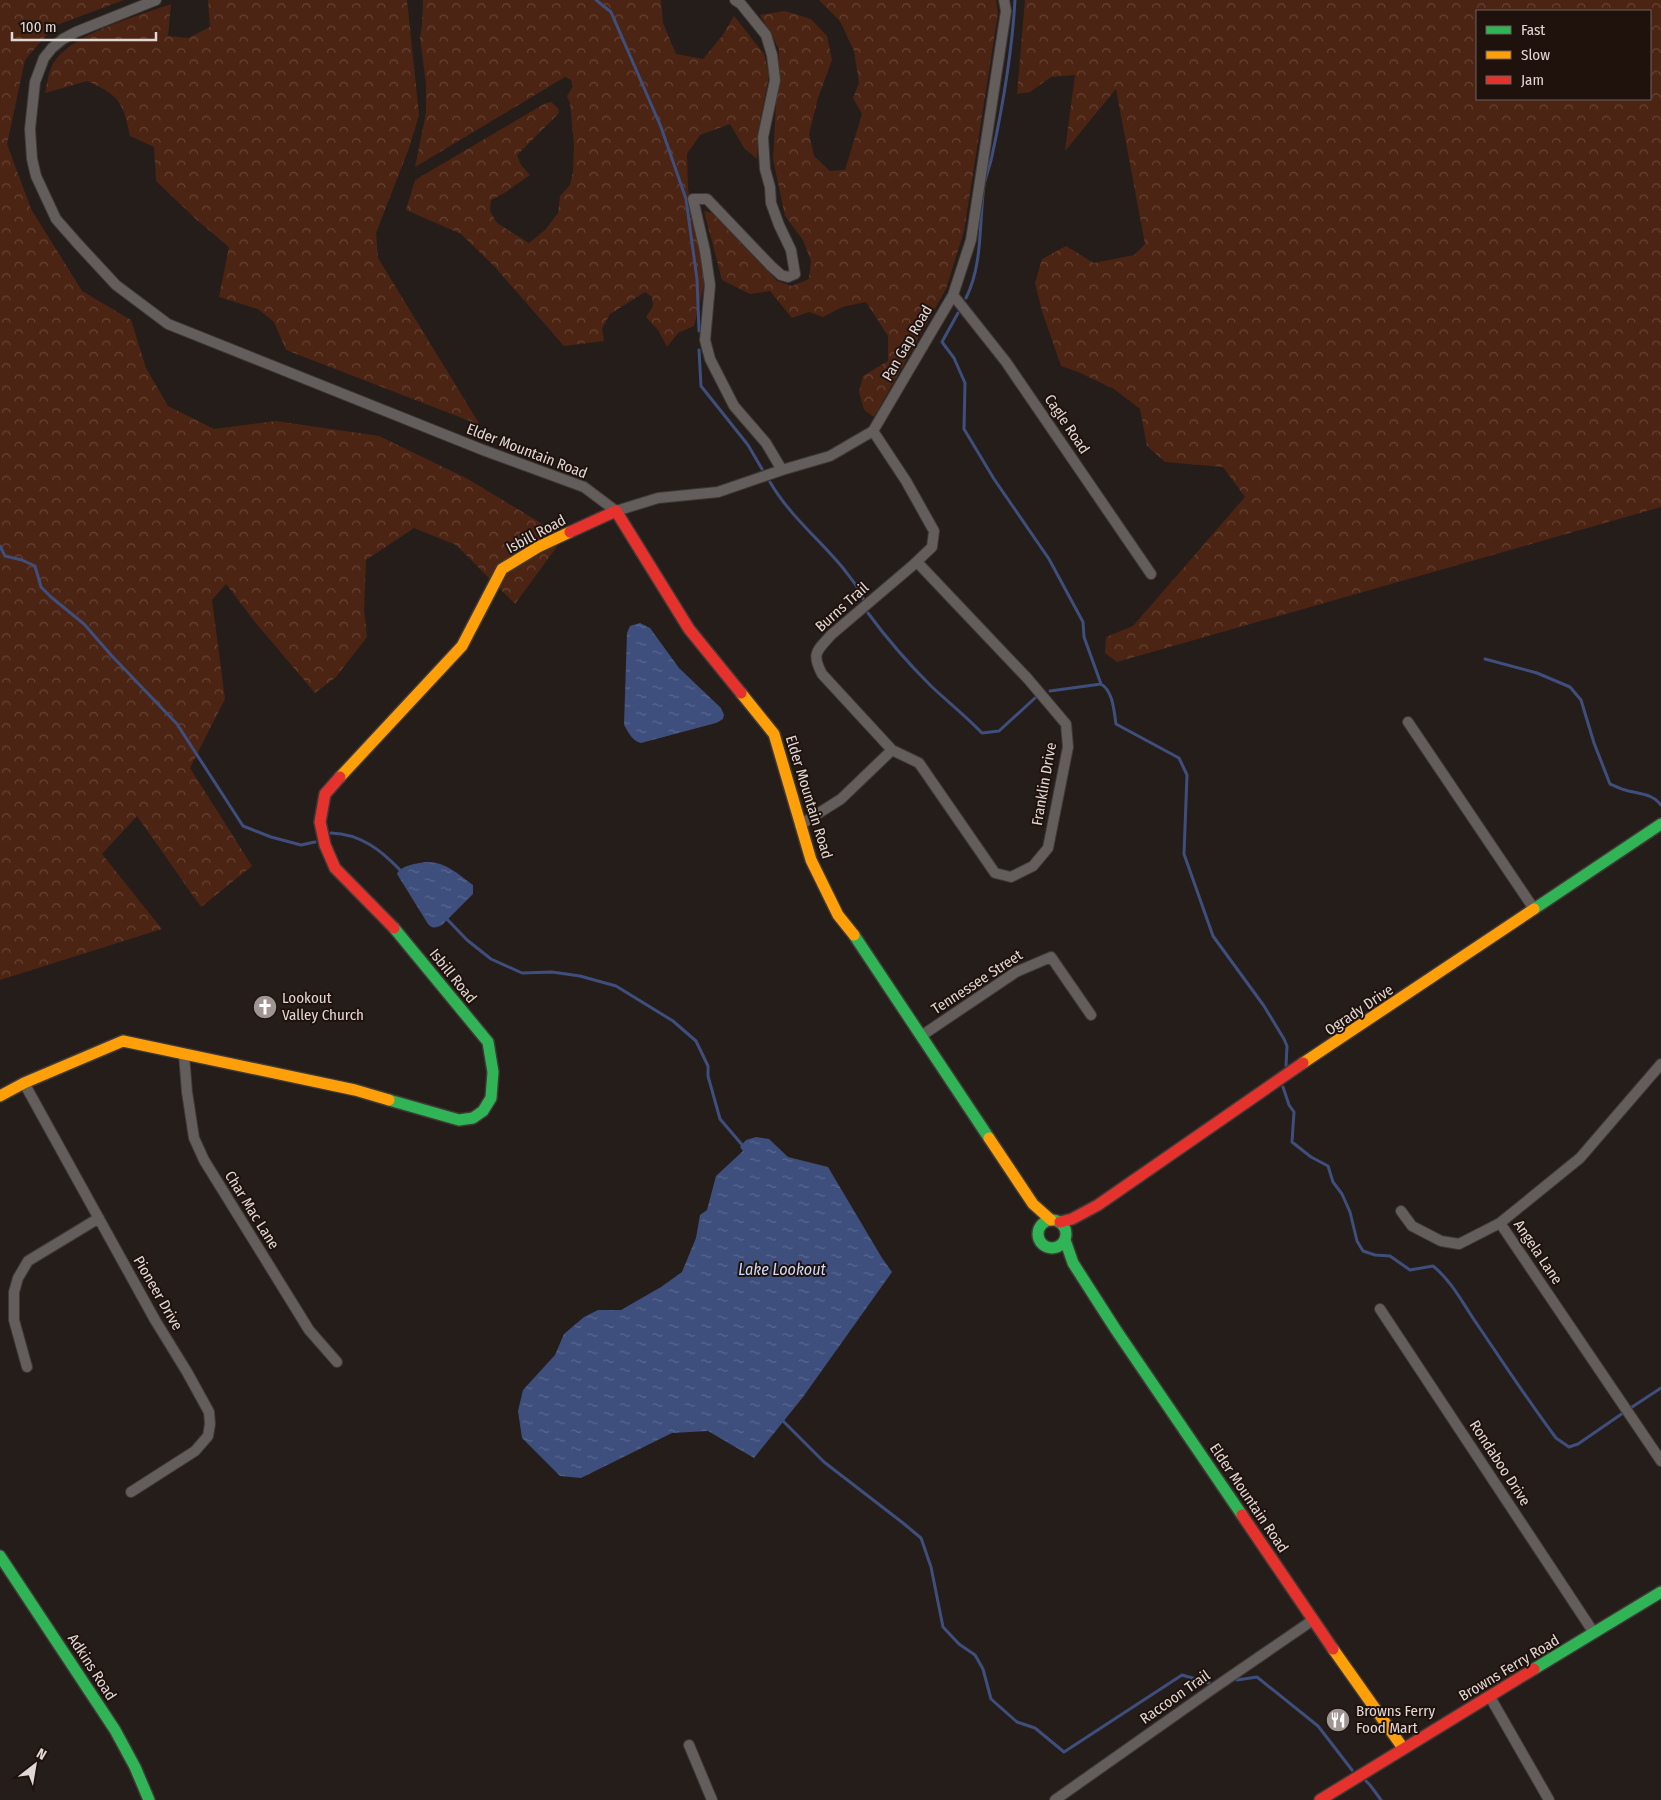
<svg xmlns="http://www.w3.org/2000/svg" width="1661" height="1800" viewBox="0 0 1661 1800" font-family="'Fira Sans Condensed',sans-serif">
<style>
.forest{fill:url(#forest-crowns);fill-rule:evenodd}
.water{fill:url(#water-ripples)}
.lines{fill:none;stroke-linecap:round;stroke-linejoin:round}
.stream{stroke:#3e4f7d;stroke-width:3}
.street-casing{stroke:#3f3937;stroke-width:12}
.fast-casing{stroke:#3f3937;stroke-width:14}
.slow-casing{stroke:#3f3937;stroke-width:14}
.jam-casing{stroke:#3f3937;stroke-width:14}
.street{stroke:#635d5b;stroke-width:10}
.fast{stroke:#30b455;stroke-width:11}
.slow{stroke:#ff9f0a;stroke-width:11}
.jam{stroke:#e5322d;stroke-width:11}
.labels{text-anchor:middle;dominant-baseline:central;stroke-width:4;stroke-linejoin:round;paint-order:stroke}
.street-label{font-size:15px;fill:#e1d7d4;stroke:#1f120d}
.poi-label{font-size:15px;fill:#e1d7d4;stroke:#1f120d;text-anchor:start}
.water-label{font-size:16px;font-style:italic;fill:#cfdcfd;stroke:#1f120d}
</style>
<defs>
<pattern id="forest-crowns" width="20" height="18" patternUnits="userSpaceOnUse" patternTransform="scale(1.25)"><rect width="20" height="18" fill="#4c2413"/><path d="M2 6a3 3 0 1 1 6 0M12 15a3 3 0 1 1 6 0" fill="none" stroke="#664334"/></pattern>
<pattern id="water-ripples" width="26" height="14" patternUnits="userSpaceOnUse" patternTransform="scale(1.25)"><rect width="26" height="14" fill="#3e4f7d"/><path d="M2 4q2-2 4 0t4 0M15 11q2-2 4 0t4 0" fill="none" stroke="#5a688f"/></pattern>
</defs>
<rect width="100%" height="100%" fill="#251d1a"/>
<path class="forest" d="M0,0H124L54,26L25,60L7,144L31,209L82,291L131,320L146,368L168,406L214,429L276,421L379,436L468,479L564,537L515,604L456,545L414,528L366,560L364,609L367,637L336,677L315,693L255,622L226,584L212,600L225,699L190,768L252,866L201,907L137,816L102,854L162,929L0,980Z
M208,0H407L419,115L409,148L376,233L378,258L480,425L286,350L274,322L258,309L219,297L229,247L198,221L156,181L154,147L130,136C123,102 119,95 87,81L45,93C47,85 48,74 52,66C67,34 139,16 171,4L168,36L188,38L210,27Z
M423,0H661L663,23L676,54L703,59L722,36L734,16L764,54L769,76L758,132L757,159L744,148L730,124L700,135L687,154L688,189L706,277L694,326L678,333L667,347L658,330L646,317L653,306L652,297L645,292L610,314L602,329L604,341L564,346L494,266L461,234L406,210L415,180L544,104L551,102L558,108L559,113L517,155L521,165L530,175L506,192L491,200L490,211L497,223L529,243L545,230L558,213L560,196L570,185L573,172L574,145L570,103L567,96L573,86L571,80L565,77L415,167L426,113V84L420,38L422,25Z
M819,0H996L998,13L964,231L946,289L874,417L864,410L859,392L863,376L888,361V336L866,302L842,307L823,317L809,312L792,318L770,291L750,294L722,280L704,211L712,213L777,281L792,286L809,279L811,261L803,240L785,216L773,159L779,49L760,15L785,11L811,19L827,36L832,60L818,98L809,134L814,156L830,171L845,170L862,114L853,98L859,83L854,51L840,21Z
M1025,0H1661V507L1117,662L1105,653L1106,637L1133,626L1245,497L1223,467L1165,462L1147,446L1140,409L1114,389L1078,372L1061,366L1042,311L1035,283L1042,259L1066,246L1094,263L1134,255L1145,244L1116,89L1065,151L1075,75L1051,77L1030,92L1017,94ZM1477,11H1650V99H1477Z"/>
<path class="water" d="M640,623L650,628L679,668L721,708L724,715L723,719L716,723L641,743C632,741 629,733 624,725L627,633L630,626Z
M425,862C445,861 458,874 473,885V894L442,925C436,928 432,929 428,924L397,874C401,865 416,864 425,862Z
M756,1137L769,1139L788,1157L828,1167L882,1258L892,1272L803,1397L754,1458L708,1431L672,1433L581,1478L560,1476L522,1438L518,1411L523,1390L555,1355L564,1334L584,1317L598,1310H621L661,1287L682,1272L696,1238L700,1215L707,1210L716,1176L743,1151L740,1147L746,1140Z"/>
<g class="lines">
<path class="stream" d="M596,0L611,12L661,127L686,199L697,279L699,331
M966,298C983,264 979,223 984,185C986,175 990,166 992,156C1003,105 1012,52 1015,0
M958,313L942,342L954,358L965,383L964,429L994,479L1049,559L1083,622L1084,637L1101,684C1113,691 1114,711 1116,724L1179,758L1187,775L1184,854L1213,936L1264,1006L1284,1039L1287,1046L1286,1066
M699,350L701,386L748,445L762,469
M770,482C789,515 819,539 843,568C851,579 860,588 864,601
M0,546L5,556L22,560L35,566L41,587L51,597L84,624L111,655L177,724L243,826L271,837L301,845L315,842
M868,613C887,639 908,663 931,686C948,702 966,716 982,733L999,731L1035,698
M1485,659L1537,673L1570,687L1581,700L1594,743L1610,784C1615,786 1620,789 1625,790C1638,794 1652,793 1661,805
M1050,691L1101,684
M331,833C361,834 381,850 401,871
M445,917L467,940L491,959L522,973L552,972L580,976L616,986L673,1021L696,1041L708,1066V1076L720,1119L744,1147
M1283,1087L1289,1105L1294,1112L1292,1142L1311,1157L1328,1166L1333,1182L1342,1194L1350,1212L1357,1241L1363,1251L1375,1255L1390,1256L1410,1270L1433,1266C1453,1282 1464,1306 1479,1327C1504,1364 1529,1402 1556,1438L1569,1447L1578,1444L1623,1413
M1632,1407L1661,1388
M781,1419L824,1462L903,1523L921,1538L931,1567L943,1627L959,1644L975,1655L983,1669L991,1699L1017,1722L1035,1728L1064,1752L1182,1675L1209,1683
M1237,1680L1257,1677L1318,1726L1352,1770
M1366,1781L1370,1785L1381,1800"/>
<g class="street-casing">
<path id="street" d="M156,0L76,32L63,39L52,48L44,58L35,82L30,129L32,159L36,176L56,219L78,244L116,285L168,324L483,450L584,487L616,511L658,498L718,492L782,470L830,456L873,431L953,295L971,240L1006,11L1004,0
M735,0L741,4L766,35L772,55L775,80L763,137L765,169L770,187L771,203L779,225L791,250L795,274L788,277L781,275L771,266L707,199H693L705,251L710,285L705,340L710,359L734,406L766,443L782,470
M953,295L1006,362L1151,574
M873,431L906,481L934,531L932,547L912,566L831,635C817,651 811,653 822,674L892,750L919,763L995,873L1011,877L1033,866L1048,848L1068,747L1066,724L1028,679L917,562
M1408,722L1534,909
M800,825L841,799L892,750
M921,1036L1016,972L1051,957L1091,1015
M184,1055L187,1092L194,1138L204,1160L309,1330L337,1362
M24,1083L155,1320L187,1372L209,1412L210,1424L208,1436L195,1451L131,1492
M1401,1211L1412,1226L1441,1241L1459,1244L1500,1223L1580,1158L1661,1064
M1500,1223L1661,1461
M1380,1309L1594,1633
M27,1367L14,1320V1292L18,1278L28,1261L99,1218
M1490,1697L1549,1800
M689,1745L712,1800
M1055,1800L1211,1690L1313,1620"/>
</g>
<g class="fast-casing">
<path id="fast" d="M1534,909L1661,824
M854,935L989,1138
M389,1100L459,1120L473,1118L483,1111L491,1098L493,1072L488,1042L394,928
M1038 1234a14 14 0 1 1 28 0a14 14 0 1 1-28 0Z
M1065,1240L1073,1263L1116,1330L1242,1515
M0,1556L115,1730L135,1767L149,1800
M1534,1669L1661,1592"/>
</g>
<g class="slow-casing">
<path id="slow" d="M741,693L774,734L811,860L838,915L854,935
M340,777L462,646L502,569L538,547L570,532
M1303,1063L1534,909
M0,1096L24,1083L123,1041L355,1090L389,1100
M989,1138L1033,1204L1051,1220
M1333,1649L1403,1748"/>
</g>
<g class="jam-casing">
<path id="jam" d="M570,532L616,511L689,629L741,693
M340,777L325,794L320,822L325,845L335,868L394,928
M1060,1222L1072,1219L1098,1205L1303,1063
M1242,1515L1333,1649
M1320,1800L1534,1669"/>
</g>
<use href="#street" class="street"/>
<use href="#fast" class="fast"/>
<use href="#slow" class="slow"/>
<use href="#jam" class="jam"/>
</g>
<defs>
<g id="church-disc" transform="scale(1.25)"><circle r="9.5" fill="#9f9693" stroke="#1f120d"/><path d="M-1.2-6h2.4v3.5h3.3v2.4h-3.3V6h-2.4V-.1h-3.3v-2.4h3.3Z" fill="#fff"/></g>
<g id="restaurant-disc" transform="scale(1.25)"><circle r="9.5" fill="#9f9693" stroke="#1f120d"/><path d="M-5-6h1v4h1v-4h1v4h1v-4h1v5L-1.5 .5V6h-2V.5L-5-1ZM5-6V6H3V1.5H1.5Q1.5-4 5-6Z" fill="#fff"/></g>
</defs>
<g fill-rule="evenodd">
<use href="#church-disc" x="265" y="1007"/>
<use href="#restaurant-disc" x="1338" y="1720"/>
</g>
<g class="labels">
<g class="street-label">
<text transform="translate(907 343) rotate(-60)">Pan Gap Road</text>
<text transform="translate(1067 424) rotate(56)">Cagle Road</text>
<text transform="translate(527 451) rotate(21)">Elder Mountain Road</text>
<text transform="translate(536 534) rotate(-28)">Isbill Road</text>
<text transform="translate(842 607) rotate(-42)">Burns Trail</text>
<text transform="translate(1044 784) rotate(-80)">Franklin Drive</text>
<text transform="translate(809 797) rotate(73)">Elder Mountain Road</text>
<text transform="translate(453 976) rotate(51)">Isbill Road</text>
<text transform="translate(977 982) rotate(-33)">Tennessee Street</text>
<text transform="translate(1359 1010) rotate(-34)">Ogrady Drive</text>
<text transform="translate(252 1210) rotate(58)">Char Mac Lane</text>
<text transform="translate(1538 1252) rotate(56)">Angela Lane</text>
<text transform="translate(158 1293) rotate(60)">Pioneer Drive</text>
<text transform="translate(1500 1463) rotate(57)">Rondaboo Drive</text>
<text transform="translate(1249 1498) rotate(56)">Elder Mountain Road</text>
<text transform="translate(92 1667) rotate(57)">Adkins Road</text>
<text transform="translate(1509 1668) rotate(-31)">Browns Ferry Road</text>
<text transform="translate(1175 1697) rotate(-35)">Raccoon Trail</text>
</g>
<g class="poi-label">
<text x="282" y="998">Lookout<tspan x="282" dy="17">Valley Church</tspan></text>
<text x="1356" y="1711">Browns Ferry<tspan x="1356" dy="17">Food Mart</tspan></text>
</g>
<g class="water-label">
<text x="782" y="1269">Lake Lookout</text>
</g>
</g>
<rect x="1476" y="10" width="175" height="90" fill="#1f120d" stroke="#6d615d"/>
<rect x="1486" y="26" width="25" height="8" fill="#30b455" stroke="#6d615d"/>
<text x="1521" y="35" font-size="15" fill="#e1d7d4">Fast</text>
<rect x="1486" y="51" width="25" height="8" fill="#ff9f0a" stroke="#6d615d"/>
<text x="1521" y="60" font-size="15" fill="#e1d7d4">Slow</text>
<rect x="1486" y="76" width="25" height="8" fill="#e5322d" stroke="#6d615d"/>
<text x="1521" y="85" font-size="15" fill="#e1d7d4">Jam</text>
<g transform="translate(35 1765) rotate(31)" stroke="#1f120d" stroke-width="4" paint-order="stroke">
<path d="M0-4L9 19L0 12L-9 19Z" fill="#e1d7d4"/>
<text y="-8" font-size="14" font-weight="bold" text-anchor="middle" fill="#e1d7d4">N</text>
</g>
<path d="M12 32v8h144v-8" fill="none" stroke="#e1d7d4" stroke-width="2.5"/>
<text x="20" y="32" font-size="15" fill="#e1d7d4" stroke="#1f120d" stroke-width="4" paint-order="stroke">100 m</text>
</svg>
